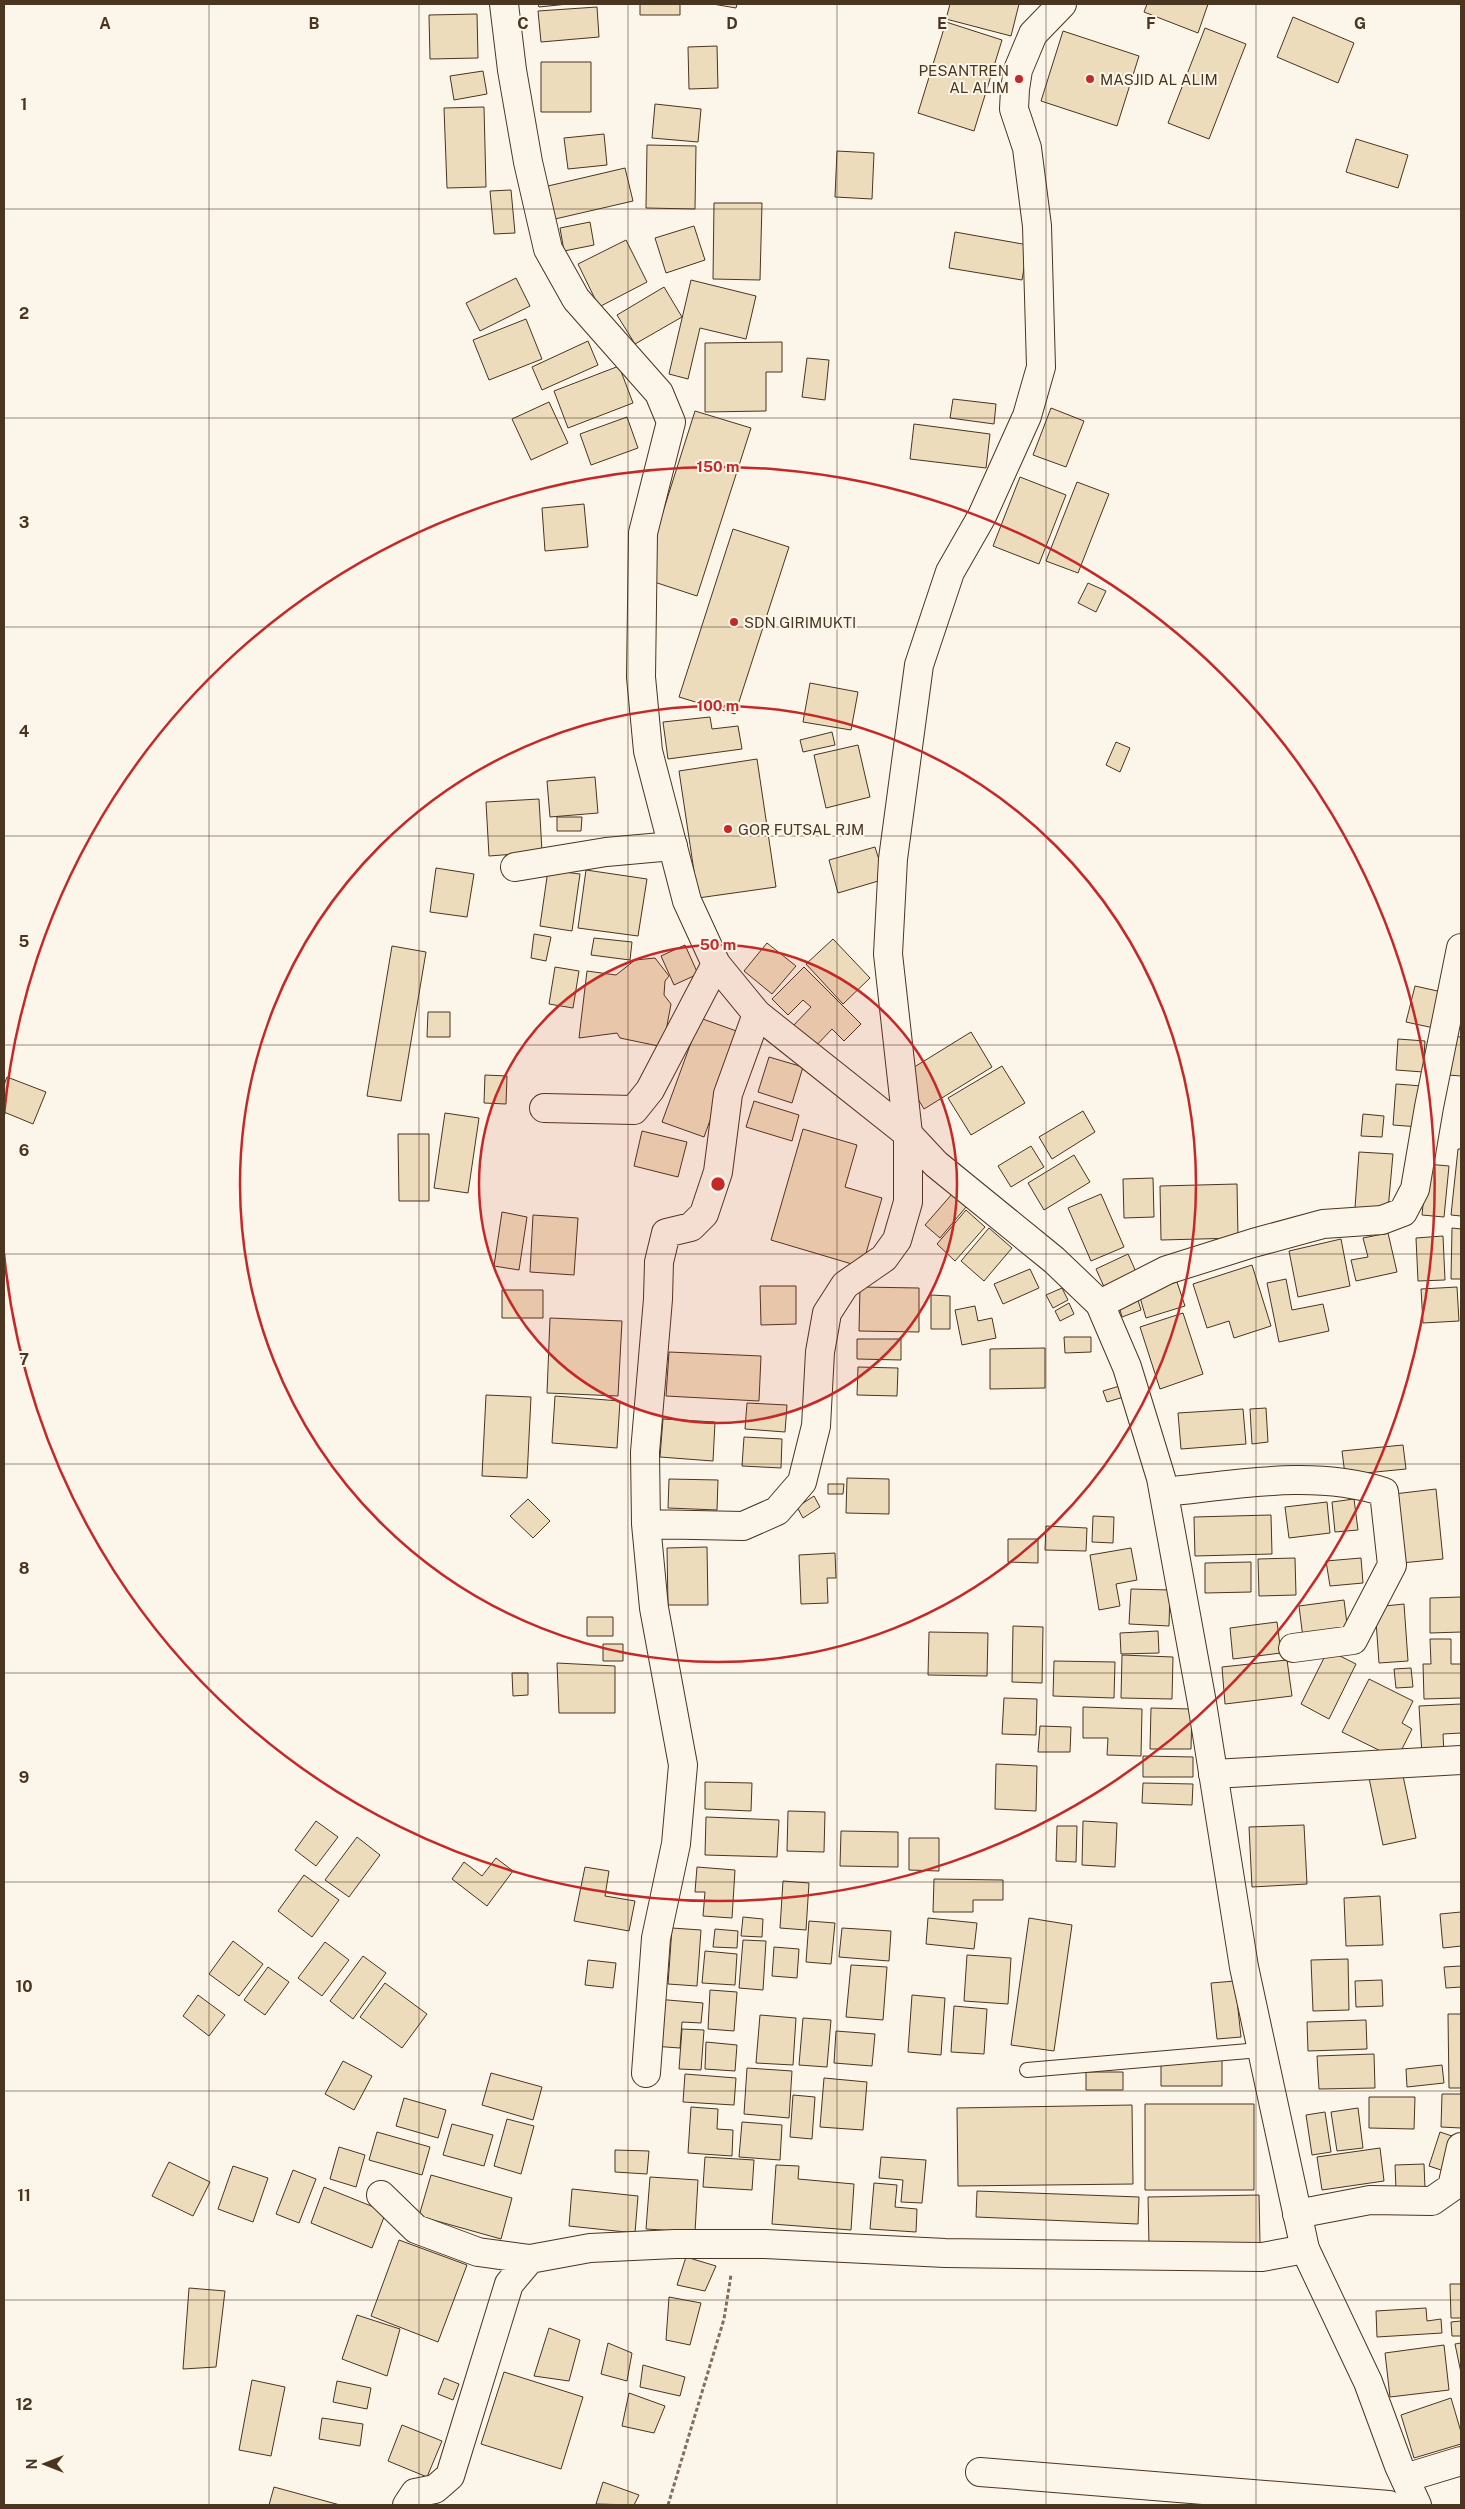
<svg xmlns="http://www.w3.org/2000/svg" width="1465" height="2509" viewBox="0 0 1465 2509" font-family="'Public Sans',sans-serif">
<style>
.building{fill:#ecdcbc;stroke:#4a3520}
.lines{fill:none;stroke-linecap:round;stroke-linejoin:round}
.lane-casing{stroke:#4a3520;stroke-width:16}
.street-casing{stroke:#4a3520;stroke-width:30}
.secondary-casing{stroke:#4a3520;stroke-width:30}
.path{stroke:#7f6f5c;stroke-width:3;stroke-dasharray:4 2.5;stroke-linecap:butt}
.lane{stroke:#fbf6e9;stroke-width:14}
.street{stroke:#fbf6e9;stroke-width:28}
.secondary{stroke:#fbf6e9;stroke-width:28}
.grid{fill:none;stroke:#4a3520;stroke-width:1;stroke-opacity:0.55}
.ring{fill:none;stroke:#c62828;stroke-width:2.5}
.poi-dot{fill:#c62828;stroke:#fbf6e9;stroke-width:2}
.labels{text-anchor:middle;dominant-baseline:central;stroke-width:4;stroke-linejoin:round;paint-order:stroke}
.poi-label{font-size:15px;fill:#4a3520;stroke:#fbf6e9;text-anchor:start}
.grid-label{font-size:16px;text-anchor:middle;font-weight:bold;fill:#4a3520;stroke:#fbf6e9;stroke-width:4;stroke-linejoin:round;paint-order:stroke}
.centre{fill:#c62828;stroke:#fbf6e9;stroke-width:2.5}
.ring-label{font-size:15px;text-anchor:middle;font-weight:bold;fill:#c62828;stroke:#fbf6e9;stroke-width:4;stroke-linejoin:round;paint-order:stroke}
</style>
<rect width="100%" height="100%" fill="#fbf6e9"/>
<path class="building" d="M538,4H568L539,7Z
M640,4H680V15H640Z
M713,4H737L736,8Z
M950,4H1019L1011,36L946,19Z
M1147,4H1208L1198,33L1144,12Z
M597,7L599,37L541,42L538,11Z
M477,14L478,58L430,59L429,15Z
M1293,17L1354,43L1338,83L1277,57Z
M946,22L1002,40L974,131L918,113Z
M1205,28L1246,44L1209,139L1168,123Z
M1063,31L1139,56L1117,126L1041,101Z
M717,46L718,88L689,89L688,47Z
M541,62H591V112H541Z
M483,71L487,94L454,100L450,76Z
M655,104L701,109L698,142L652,138Z
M484,107L486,187L447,188L444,108Z
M604,134L607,165L568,169L564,138Z
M1356,139L1408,155L1398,188L1346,172Z
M647,145L696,146L695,209L646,208Z
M837,151L874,153L872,199L835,197Z
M625,168L633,201L555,219L548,186Z
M511,190L515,233L494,234L490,191Z
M714,203H762L760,280L713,279Z
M590,222L594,245L564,251L560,228Z
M694,226L705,260L666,273L655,238Z
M955,232L1028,245L1022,280L949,268Z
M626,240L647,282L599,307L578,264Z
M516,278L530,306L480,331L466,303Z
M691,280L756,296L746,339L700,328L688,379L669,374Z
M664,287L682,317L635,344L617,315Z
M526,319L542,359L489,380L473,340Z
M588,341L598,365L542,390L532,367Z
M782,342V372H766V411L705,412V343Z
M807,358L829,360L825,400L802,397Z
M619,366L633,403L568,428L554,391Z
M953,399L996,404L994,424L950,418Z
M549,402L568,443L531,460L512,419Z
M1051,408L1084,421L1066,467L1033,455Z
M695,411L751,428L697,596L642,578Z
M627,417L638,448L591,465L580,434Z
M914,424L990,434L986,468L910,459Z
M1020,477L1066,495L1039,564L993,546Z
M1077,482L1109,494L1078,573L1046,561Z
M584,504L588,547L545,551L542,508Z
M733,529L789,547L735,714L679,697Z
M1088,583L1106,591L1096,612L1078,603Z
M810,683L858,692L851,730L803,722Z
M710,717L712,729L738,726L742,749L668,759L663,722Z
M832,732L835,745L803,752L800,740Z
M1116,742L1130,748L1120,772L1106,765Z
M858,745L870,797L826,808L814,755Z
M757,759L776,887L698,898L679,771Z
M595,777L598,813L550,817L547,781Z
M539,799L542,852L489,856L486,802Z
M557,817H582L581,831H557Z
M875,847L885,879L838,893L829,860Z
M436,868L474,874L467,917L430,912Z
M548,870L580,874L572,931L540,926Z
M586,870L647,879L638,936L578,928Z
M534,934L551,937L546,961L531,958Z
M594,938L632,942L630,960L591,955Z
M833,939L870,978L843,1004L806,964Z
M767,943L796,966L772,994L744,971Z
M685,945L698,974L674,985L661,956Z
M392,946L426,952L401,1101L367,1096Z
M655,958L669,976L665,981L664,995L671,1004L663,1047L620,1038L617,1033L579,1038L587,971L616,975L635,960Z
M555,967L579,971L573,1008L549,1004Z
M804,967L861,1024L844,1041L832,1029L814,1048L793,1026L811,1007L803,1000L788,1015L772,999Z
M1415,986L1442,992L1434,1028L1406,1022Z
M428,1012H450V1037H427Z
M700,1018L742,1033L704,1137L662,1122Z
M971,1032L992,1067L924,1109L903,1074Z
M1451,1036L1461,1037V1076L1448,1075Z
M1398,1039L1425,1041L1423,1072L1396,1070Z
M769,1057L803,1067L792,1103L758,1092Z
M1002,1066L1025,1103L971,1135L948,1098Z
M485,1075L507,1076L506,1104L484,1103Z
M7,1077L46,1092L33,1124L4,1112V1085Z
M1396,1084L1422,1086L1419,1127L1393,1125Z
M754,1101L799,1115L792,1141L746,1127Z
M1083,1111L1095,1132L1052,1159L1039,1137Z
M445,1113L479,1118L468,1193L434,1188Z
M1363,1114L1384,1116L1382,1137L1361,1136Z
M803,1129L857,1145L845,1187L882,1198L862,1267L771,1240Z
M642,1131L687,1142L678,1177L634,1166Z
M398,1134H429V1201H399Z
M1031,1146L1044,1167L1011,1187L998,1166Z
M1458,1149H1461V1216L1451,1215Z
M1359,1152L1393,1154L1388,1210L1355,1208Z
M1074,1155L1090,1182L1044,1210L1028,1183Z
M1427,1164L1449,1166L1444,1217L1422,1215Z
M1153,1178L1154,1217L1124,1218L1123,1179Z
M1237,1184L1238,1238L1161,1240L1160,1186Z
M952,1194L966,1207L940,1238L925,1225Z
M1101,1194L1124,1247L1091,1261L1068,1208Z
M966,1210L985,1227L955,1261L937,1244Z
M502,1212L527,1217L519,1270L494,1266Z
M533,1215L578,1218L574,1275L530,1272Z
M989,1228L1012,1248L984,1281L961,1261Z
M1452,1228L1461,1229V1279H1451Z
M1388,1233L1397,1272L1356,1281L1351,1260L1368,1257L1363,1238Z
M1443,1236L1445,1280L1418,1281L1416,1238Z
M1341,1239L1350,1286L1298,1297L1289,1251Z
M1128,1254L1137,1274L1105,1289L1096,1269Z
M1252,1265L1271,1326L1234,1338L1229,1321L1207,1328L1193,1284Z
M1030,1269L1039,1288L1003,1304L994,1284Z
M1286,1279L1292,1310L1323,1304L1329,1331L1279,1342L1267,1283Z
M1177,1282L1185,1306L1146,1318L1139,1294Z
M760,1286H796V1324L761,1325Z
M860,1287L919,1288V1332L859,1331Z
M1457,1287L1459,1321L1423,1323L1421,1289Z
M1062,1288L1068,1300L1053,1308L1046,1295Z
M502,1290H543V1318H502Z
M931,1295L950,1296V1329H931Z
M1137,1297L1141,1310L1122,1317L1118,1303Z
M1069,1303L1074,1314L1060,1321L1055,1311Z
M975,1306L978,1321L992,1318L996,1338L962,1345L955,1310Z
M1183,1313L1203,1374L1160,1389L1140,1327Z
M550,1318L622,1321L618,1396L547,1393Z
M1064,1337H1091V1352L1065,1353Z
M857,1339H901V1360L857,1359Z
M1045,1348V1388L990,1389V1349Z
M669,1352L761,1356L759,1401L666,1396Z
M858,1367L898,1368L897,1396L857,1395Z
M1123,1385L1127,1396L1107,1402L1103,1391Z
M486,1395L531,1397L527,1478L482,1476Z
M555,1396L620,1401L617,1448L552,1443Z
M747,1403L787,1405L785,1432L745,1429Z
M1266,1408L1268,1442L1252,1444L1250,1409Z
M1243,1409L1246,1444L1181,1449L1178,1413Z
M663,1419L715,1422L713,1461L660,1457Z
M744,1437L782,1439L781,1468L742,1466Z
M1403,1445L1406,1469L1345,1475L1342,1451Z
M847,1478L889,1479V1514L846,1513Z
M669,1479L718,1480L717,1510L668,1508Z
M828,1484H844L843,1494H828Z
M1436,1489L1443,1559L1401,1563L1394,1494Z
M814,1496L820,1507L803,1518L797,1507Z
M528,1499L550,1521L533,1538L510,1516Z
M1354,1499L1358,1530L1335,1532L1332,1502Z
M1327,1502L1330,1533L1289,1538L1285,1507Z
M1271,1515L1272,1554L1195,1556L1194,1517Z
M1093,1516L1114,1517L1113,1543L1092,1542Z
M1046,1526L1087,1528L1086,1551L1045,1550Z
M1008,1539H1038V1563L1008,1562Z
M707,1547L708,1605H668L667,1548Z
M1131,1548L1137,1580L1116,1584L1120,1606L1099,1610L1090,1555Z
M835,1553L836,1578H827L828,1603L801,1604L799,1555Z
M1295,1558L1296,1595L1259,1596L1258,1559Z
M1361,1558L1363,1583L1330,1586L1326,1561Z
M1251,1562V1592L1205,1593V1563Z
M1131,1589L1170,1590L1169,1626L1129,1624Z
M1461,1597V1632L1430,1633V1598Z
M1344,1600L1348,1632L1303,1638L1299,1606Z
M1404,1604L1408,1661L1379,1663L1375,1607Z
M587,1617H613V1636H587Z
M1277,1622L1281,1653L1233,1659L1230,1628Z
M1013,1626L1043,1627L1042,1683L1012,1682Z
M1158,1631L1159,1653L1121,1654L1120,1633Z
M929,1632L988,1633L987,1676L928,1675Z
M1430,1639H1451V1664H1461V1698L1424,1699L1423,1664H1431Z
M603,1644H623V1661H603Z
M1328,1650L1356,1664L1329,1719L1301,1704Z
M1122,1655L1173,1657L1172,1699L1121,1698Z
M1287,1660L1292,1696L1225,1704L1222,1667Z
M1054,1661L1115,1662L1114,1698L1053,1696Z
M557,1663L615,1666V1713H559Z
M1411,1668L1413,1687L1396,1688L1394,1669Z
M512,1673H528V1695L513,1696Z
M1369,1679L1413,1701L1402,1723L1412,1729L1397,1759L1342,1732Z
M1004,1698L1037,1699L1036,1735L1002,1734Z
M1461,1704V1733L1443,1734L1444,1754L1422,1755L1419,1706Z
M1083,1707L1142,1709L1141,1756L1107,1755L1108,1738H1083Z
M1151,1708L1192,1709L1191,1749H1150Z
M1040,1726L1071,1727L1070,1752H1038Z
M1143,1756L1193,1757V1777H1143Z
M996,1764L1037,1766L1036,1811L995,1809Z
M1402,1771L1416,1838L1383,1845L1369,1778Z
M705,1782L752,1783L751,1811L705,1809Z
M1143,1783L1193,1784L1192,1805L1142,1803Z
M788,1811L825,1812L824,1852L787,1851Z
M706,1817L779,1820L777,1857L705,1855Z
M316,1821L338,1837L316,1866L295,1850Z
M1083,1821L1117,1823L1115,1867L1082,1865Z
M1304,1825L1307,1884L1252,1887L1249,1827Z
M1057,1826H1077L1076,1862L1056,1861Z
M841,1831L898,1832V1867L840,1866Z
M357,1837L380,1855L349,1897L325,1880Z
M909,1838H939V1871L909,1870Z
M496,1858L513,1871L487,1906L452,1879L464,1862L482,1876Z
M585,1867L609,1871L605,1896L635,1901L629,1931L574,1921Z
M697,1867L735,1870L732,1918L703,1916L705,1892H695Z
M304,1875L339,1900L312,1937L278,1911Z
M934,1879L1003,1880V1900H973V1912H933Z
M783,1881L809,1883L806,1930L780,1928Z
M1380,1896L1383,1945L1346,1946L1344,1898Z
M1461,1912V1946L1443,1948L1440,1914Z
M743,1917L763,1919L762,1937L741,1936Z
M928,1918L977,1923L974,1949L926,1944Z
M1029,1918L1072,1925L1054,2051L1011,2045Z
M809,1921L835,1923L831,1964L806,1962Z
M672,1928L701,1930L697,1986L668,1984Z
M842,1928L891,1931L889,1961L839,1957Z
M715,1929L738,1931L737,1948L713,1947Z
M743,1940L766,1941L763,1990L739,1988Z
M233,1941L263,1964L239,1996L209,1974Z
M325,1942L349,1960L322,1996L298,1978Z
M774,1947L799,1949L797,1978L772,1976Z
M705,1951L737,1954L735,1985L702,1983Z
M967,1955L1011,1958L1008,2004L964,2001Z
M363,1956L386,1973L353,2019L330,2001Z
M1348,1959L1349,2010L1313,2011L1311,1960Z
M588,1960L616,1963L613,1988L585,1985Z
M851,1965L887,1967L883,2020L846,2017Z
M1461,1966V1987L1446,1988L1444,1967Z
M268,1967L289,1982L265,2015L244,2000Z
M1382,1980L1383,2006L1356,2007L1355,1981Z
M1235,1981L1241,2037L1217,2039L1211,1983Z
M385,1983L427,2014L402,2048L360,2017Z
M710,1990L737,1992L734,2031L708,2029Z
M198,1995L225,2015L209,2036L183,2016Z
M912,1995L945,1998L941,2055L908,2052Z
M656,1999L703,2003L701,2023L682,2022L680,2048L652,2046Z
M954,2006L987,2009L984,2054L951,2052Z
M1448,2014H1461V2088H1449Z
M760,2015L796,2018L793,2065L756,2063Z
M803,2018L831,2020L827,2067L799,2065Z
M1366,2020L1367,2049L1308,2051L1307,2022Z
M682,2029L704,2030L701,2070L679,2069Z
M836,2031L875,2034L872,2066L834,2063Z
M706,2042L737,2045L735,2071L705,2069Z
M1374,2054L1375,2088L1319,2089L1317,2056Z
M1161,2060H1222V2086H1161Z
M343,2061L372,2076L354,2110L325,2094Z
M1442,2065L1444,2083L1407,2087L1406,2069Z
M747,2068L792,2071L789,2118L744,2114Z
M1086,2072H1123V2090H1086Z
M491,2073L542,2087L533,2120L482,2105Z
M685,2074L736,2078L734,2105L683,2102Z
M824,2078L867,2082L863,2130L820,2127Z
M1442,2094H1461V2128L1441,2127Z
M793,2095L815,2097L812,2139L790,2137Z
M1369,2097H1415L1414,2129L1369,2128Z
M404,2098L446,2110L438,2138L396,2126Z
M1145,2104H1254V2190H1145Z
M1132,2105L1133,2184L958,2186L957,2108Z
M691,2107L718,2109L717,2129L733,2130L732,2156L688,2153Z
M1358,2108L1363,2148L1337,2151L1331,2112Z
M1325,2112L1331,2152L1312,2155L1306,2115Z
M507,2119L534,2126L521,2174L494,2166Z
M742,2122L782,2125L780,2160L739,2157Z
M452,2124L493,2135L484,2166L443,2155Z
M377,2132L430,2147L422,2175L369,2160Z
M1440,2132L1455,2137L1444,2171L1429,2166Z
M339,2147L365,2155L356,2187L330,2179Z
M1380,2148L1384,2181L1322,2190L1317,2157Z
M615,2150L649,2151L647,2174L615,2172Z
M705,2157L754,2160L752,2190L703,2187Z
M881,2157L926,2160L922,2203L901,2202L903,2180L879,2178Z
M169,2162L210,2182L193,2216L152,2196Z
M1424,2164L1425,2188L1396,2189L1395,2165Z
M776,2165L799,2166L798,2179L854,2184L851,2230L772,2224Z
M233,2166L268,2178L253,2222L218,2209Z
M293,2170L316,2179L299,2223L276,2214Z
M431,2175L512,2198L501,2239L419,2216Z
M650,2177L698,2180L695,2232L646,2229Z
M874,2183L897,2185L895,2207L917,2209L916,2232L870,2229Z
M324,2187L386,2212L372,2248L311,2223Z
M572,2189L638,2196L635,2233L569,2226Z
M977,2191L1139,2197L1138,2224L976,2217Z
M1259,2195L1260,2243L1149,2245L1148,2197Z
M399,2240L467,2265L438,2342L371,2316Z
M686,2257L716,2266L705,2291L677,2285Z
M1450,2284H1461V2318H1451Z
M189,2288L225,2291L216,2367L183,2369Z
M669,2297L701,2303L690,2345L666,2340Z
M1426,2308L1427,2321L1441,2319L1442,2333L1377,2337L1376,2311Z
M357,2315L400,2329L387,2376L342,2359Z
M1461,2321V2336H1452L1451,2322Z
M549,2328L580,2340L569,2381L534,2376Z
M608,2343L632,2353L627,2381L601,2374Z
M1461,2343V2373L1455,2344Z
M1444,2345L1449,2390L1390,2397L1385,2353Z
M643,2365L685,2377L680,2396L640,2387Z
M504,2372L583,2397L561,2469L481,2444Z
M444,2378L459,2384L453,2400L438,2394Z
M252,2380L285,2387L271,2456L239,2450Z
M337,2381L371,2388L367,2409L333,2402Z
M629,2393L665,2406L654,2433L622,2426Z
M1451,2398L1461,2432V2444L1414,2458L1401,2415Z
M322,2418L363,2424L360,2446L319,2439Z
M402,2425L442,2441L427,2477L388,2461Z
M603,2482L639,2495L634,2505L596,2504Z
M274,2487L340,2505H269Z"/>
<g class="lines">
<g class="lane-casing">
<path id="lane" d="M1027,2070L1260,2050"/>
</g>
<g class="street-casing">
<path id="street" d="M515,867L606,852L673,846
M544,1108L634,1110L650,1090L716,964
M1100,1304L1167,1270L1253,1243L1323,1224L1382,1220L1403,1212L1415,1189L1429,1107L1461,948
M1164,1492C1235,1485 1314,1469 1384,1492L1392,1565L1353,1640L1293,1648
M646,1524L743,1526L777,1511L802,1482L816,1426L820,1352L827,1313L845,1285L884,1258L897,1240L908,1202V1134L888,954L893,859L919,665L950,572L982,516L1027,416L1041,367L1037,226L1027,148L1014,109L1015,89L1018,70L1033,34L1062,4
M1213,1774L1461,1760
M646,2073L656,1938L676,1844L683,1765L654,1608L646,1524L645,1452L658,1299L659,1262L666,1233L691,1227L704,1214L718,1172L728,1094L757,1014
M381,2195L416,2229L478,2252L530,2259
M1297,2214L1370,2200L1432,2201L1452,2187L1461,2147
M980,2472L1389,2505
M1405,2478L1461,2461
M407,2505L415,2493L435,2489L450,2476L509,2284L530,2259L590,2248L675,2244H765L945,2253L1262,2257L1305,2249"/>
</g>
<g class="secondary-casing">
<path id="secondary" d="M504,4L512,70L528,162L548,249L576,299L659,393L671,422L643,533L641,677L648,751L687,901L716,964L757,1014L908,1134L936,1164L1054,1260L1100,1304L1127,1367L1161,1478L1202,1703L1244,1967L1305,2249L1368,2382L1399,2466L1417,2505"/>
</g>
<path class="path" d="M668,2505L724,2319L731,2275"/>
<use href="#lane" class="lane"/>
<use href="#street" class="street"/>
<use href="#secondary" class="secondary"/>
</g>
<path class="grid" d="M209,4V2505M419,4V2505M628,4V2505M837,4V2505M1046,4V2505M1256,4V2505M4,209H1461M4,418H1461M4,627H1461M4,836H1461M4,1045H1461M4,1254H1461M4,1464H1461M4,1673H1461M4,1882H1461M4,2091H1461M4,2300H1461"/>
<circle cx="718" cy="1184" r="239" fill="#c62828" fill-opacity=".12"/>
<g class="ring">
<circle cx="718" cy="1184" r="239"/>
<circle cx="718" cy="1184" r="478"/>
<path d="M4 1115A717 717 0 1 1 4 1253"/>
</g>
<g class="poi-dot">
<circle cx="1019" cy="79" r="5"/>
<circle cx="1090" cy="79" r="5"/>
<circle cx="734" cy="622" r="5"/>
<circle cx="728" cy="829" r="5"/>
</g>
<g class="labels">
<g class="poi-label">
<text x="1009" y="70" text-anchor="end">PESANTREN<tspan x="1009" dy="17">AL ALIM</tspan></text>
<text x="1100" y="79">MASJID AL ALIM</text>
<text x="744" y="622">SDN GIRIMUKTI</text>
<text x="738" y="829">GOR FUTSAL RJM</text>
</g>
</g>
<g class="grid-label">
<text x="105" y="29">A</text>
<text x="314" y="29">B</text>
<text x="523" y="29">C</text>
<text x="732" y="29">D</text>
<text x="942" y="29">E</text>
<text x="1151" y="29">F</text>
<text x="1360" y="29">G</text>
<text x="24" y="110">1</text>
<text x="24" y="319">2</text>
<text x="24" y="528">3</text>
<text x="24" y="737">4</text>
<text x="24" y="947">5</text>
<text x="24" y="1156">6</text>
<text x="24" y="1365">7</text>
<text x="24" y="1574">8</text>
<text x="24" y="1783">9</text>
<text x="24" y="1992">10</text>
<text x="24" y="2201">11</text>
<text x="24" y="2410">12</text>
</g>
<circle cx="718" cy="1184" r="8" class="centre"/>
<g class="ring-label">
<text x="718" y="472">150 m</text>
<text x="718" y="711">100 m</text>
<text x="718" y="950">50 m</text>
</g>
<rect width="1465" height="2509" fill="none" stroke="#4a3520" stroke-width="10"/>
<g transform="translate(45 2464) rotate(270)" stroke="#fbf6e9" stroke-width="4" paint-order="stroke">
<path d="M0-4L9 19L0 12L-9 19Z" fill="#4a3520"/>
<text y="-8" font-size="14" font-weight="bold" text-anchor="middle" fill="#4a3520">N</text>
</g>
</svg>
